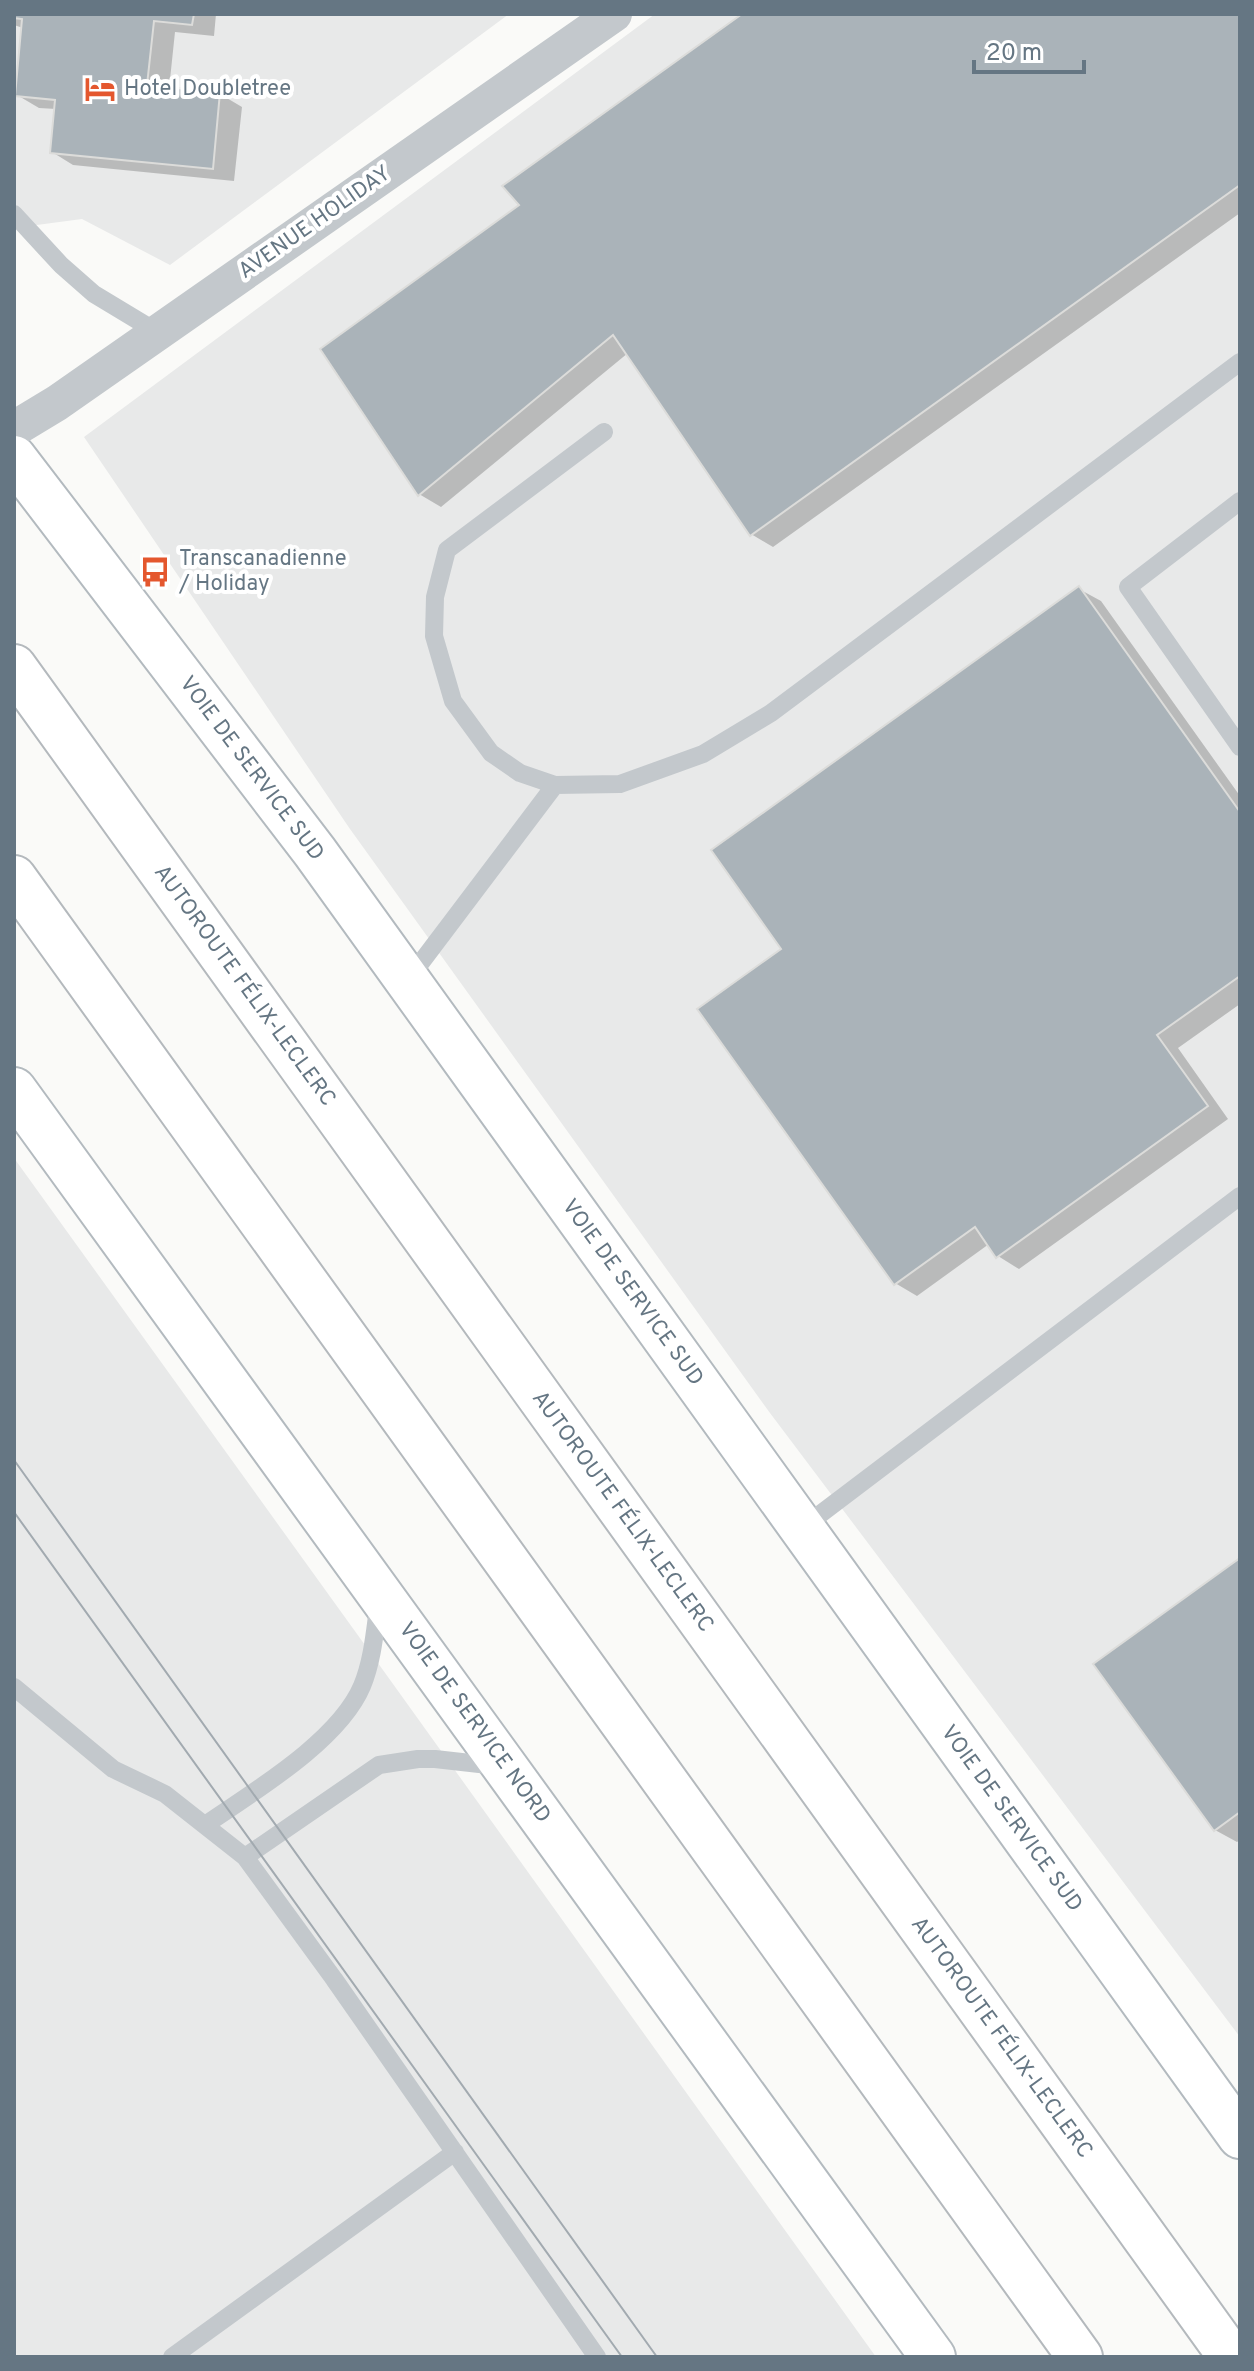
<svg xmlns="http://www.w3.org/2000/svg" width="1254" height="2371" viewBox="0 0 1254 2371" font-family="Overpass,sans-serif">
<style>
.built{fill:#e8e9e9}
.shadow{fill:#0003}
.building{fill:#aab3b9;stroke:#dcdcda;stroke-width:2}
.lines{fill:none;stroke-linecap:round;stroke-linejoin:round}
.secondary-casing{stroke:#b3babf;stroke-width:48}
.motorway-casing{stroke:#b4b9bd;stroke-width:48}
.service{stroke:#c3c8cc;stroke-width:18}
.minor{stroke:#c3c8cc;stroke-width:36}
.secondary{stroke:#fff;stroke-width:44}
.motorway{stroke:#fff;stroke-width:44}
.tram{stroke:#a2aab0;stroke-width:2}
.labels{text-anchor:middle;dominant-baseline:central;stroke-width:8;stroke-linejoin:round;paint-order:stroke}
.poi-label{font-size:22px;fill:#657683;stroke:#fff;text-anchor:start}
.street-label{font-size:22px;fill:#657683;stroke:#fff}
</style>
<rect width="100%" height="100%" fill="#fafaf8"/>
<path class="built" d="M14,14H509L170,265L82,219L14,228Z
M655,14H1240V2037L770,1413L350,829L84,437Z
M14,1158L388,1677L876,2357H14Z"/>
<path class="shadow" d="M14,14H216L214,36L175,32L169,89L220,94L242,107L234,181L73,165L52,152L56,109L39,108L17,95L23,28L14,25Z
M745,14H1240V213L773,547L751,534L628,353L441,507L419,494L522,206Z
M1079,589L1101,601L1240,796V1004L1178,1048L1228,1119L1019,1269L998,1256L989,1244L917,1296L895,1283L784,949Z
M1240,1561V1840L1237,1842L1215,1830Z"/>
<path class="building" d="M14,14H194L192,25L154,21L147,85L220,92L213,169L50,153L55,100L15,96L22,19L14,18Z
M742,14H1240V185L750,536L613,335L418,496L320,349L519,205L502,186Z
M1079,586L1240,812V976L1157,1035L1208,1106L996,1258L975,1227L894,1285L697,1009L781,949L711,850Z
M1240,1558V1812L1214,1831L1093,1664Z"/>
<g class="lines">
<g class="secondary-casing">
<path id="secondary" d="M14,458L315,852L1240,2136
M14,1090L933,2357"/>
</g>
<g class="motorway-casing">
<path id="motorway" d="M14,667L1231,2357
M14,878L1080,2357"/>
</g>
<path class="service" d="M14,214L61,265L94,294L157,332
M604,432L447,550L435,597L434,636L453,701L491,753L520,773L555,785L620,784L703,754L771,713L1240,362
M1240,501L1128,587L1240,747
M407,981L555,785
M802,1528L1240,1196
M14,1687L113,1769L165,1794L245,1857L334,1979L597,2357
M205,1825C253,1792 339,1741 362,1686C373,1660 375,1629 379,1601
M245,1857L379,1765L418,1759H435L497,1766
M172,2357L455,2152"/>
<path class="minor" d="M14,429L57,403L614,14"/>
<use href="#secondary" class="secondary"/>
<use href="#motorway" class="motorway"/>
<path class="tram" d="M14,1460L657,2357
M14,1512L622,2357"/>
</g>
<defs>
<g id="hotel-bare" transform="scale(2.4)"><path d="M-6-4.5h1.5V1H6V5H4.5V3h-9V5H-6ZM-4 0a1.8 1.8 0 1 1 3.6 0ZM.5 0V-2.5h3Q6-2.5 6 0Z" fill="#e4572e" stroke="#fff" stroke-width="2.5" paint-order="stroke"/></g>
<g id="bus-bare" transform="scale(2.4)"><path d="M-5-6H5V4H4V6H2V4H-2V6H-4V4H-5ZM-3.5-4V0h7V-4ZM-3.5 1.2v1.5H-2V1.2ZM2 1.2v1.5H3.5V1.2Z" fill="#e4572e" stroke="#fff" stroke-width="2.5" paint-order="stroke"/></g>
</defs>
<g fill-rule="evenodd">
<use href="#hotel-bare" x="100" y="89"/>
<use href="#bus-bare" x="155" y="572"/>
</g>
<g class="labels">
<g class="poi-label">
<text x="124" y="89">Hotel Doubletree</text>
<text x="179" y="559">Transcanadienne<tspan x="179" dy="25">/ Holiday</tspan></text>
</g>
<g class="street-label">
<text transform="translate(315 223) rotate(-35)">AVENUE HOLIDAY</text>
<text transform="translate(251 769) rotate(53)">VOIE DE SERVICE SUD</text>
<text transform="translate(244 986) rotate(54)">AUTOROUTE FÉLIX-LECLERC</text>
<text transform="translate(632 1293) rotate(54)">VOIE DE SERVICE SUD</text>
<text transform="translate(622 1512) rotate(54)">AUTOROUTE FÉLIX-LECLERC</text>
<text transform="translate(474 1723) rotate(54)">VOIE DE SERVICE NORD</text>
<text transform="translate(1011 1819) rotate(54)">VOIE DE SERVICE SUD</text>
<text transform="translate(1001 2038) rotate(54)">AUTOROUTE FÉLIX-LECLERC</text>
</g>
</g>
<rect width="1254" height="2371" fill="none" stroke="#657683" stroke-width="32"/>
<path d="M974 60v12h110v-12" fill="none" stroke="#657683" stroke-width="4"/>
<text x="986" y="60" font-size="24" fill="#657683" stroke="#ffffff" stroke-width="6" paint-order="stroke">20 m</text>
</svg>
